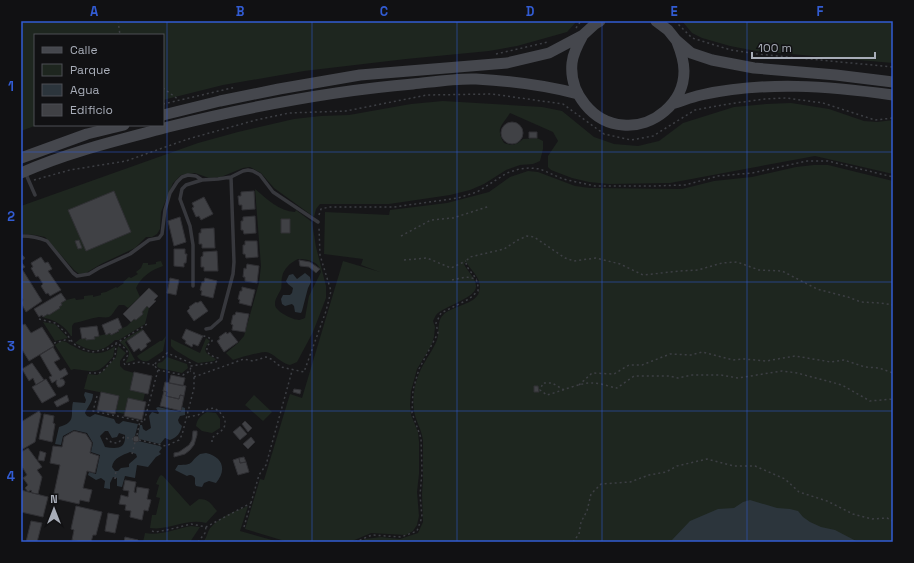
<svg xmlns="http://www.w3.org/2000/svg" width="914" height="563" viewBox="0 0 914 563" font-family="'Space Grotesk',sans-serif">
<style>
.green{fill:#1e261f;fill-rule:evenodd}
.water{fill:#2c353c;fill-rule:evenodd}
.building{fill:#404145;stroke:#303034}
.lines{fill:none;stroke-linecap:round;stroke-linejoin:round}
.path{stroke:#3d3f44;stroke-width:1.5;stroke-dasharray:2 3;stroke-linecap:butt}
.service{stroke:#37383d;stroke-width:3.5}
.secondary{stroke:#45474d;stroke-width:11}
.grid{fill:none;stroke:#325cd3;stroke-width:1;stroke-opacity:0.55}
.neatline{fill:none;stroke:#325cd3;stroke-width:1.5}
.grid-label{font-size:13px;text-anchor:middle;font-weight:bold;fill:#325cd3}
</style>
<rect width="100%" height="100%" fill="#161618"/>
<path class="green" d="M21,21H577L567,32L517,46L489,51L406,59L304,71L223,85L163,100V35H35V125H37L21,131Z
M682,21H893V63L756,51L730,46L702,38L692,33Z
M443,101L542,107L562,111L594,137L614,144L638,146L659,141L683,123L734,107L766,104L791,103L829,109L864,121L877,122L893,120V174L815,156L670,183L609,184L589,182L572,178L551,170L548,167V156L558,141L553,132L510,113C502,126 495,128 504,143C512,146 517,145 523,139L537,138L543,141V149L540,161L533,164L520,165L506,170L484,184L470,190L450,195L389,204H320L316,209L314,217L274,188L261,173L250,167L243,168L221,177L209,178L195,173L181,175L173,183L161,212L160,229L157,234L152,237H146L135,248L101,264L86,273L79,274L74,270L45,237L35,235L21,234V206L198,143L238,132L294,119L321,116L349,115L411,104Z
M814,165H828L893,181V542H359L365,539L381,537L400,539L418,533L423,522L422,494L423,478V441C422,430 416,422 414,411C412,398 415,381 421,369C426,359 433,350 437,340C440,331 436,321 444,314C453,306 476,304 479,292C483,279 472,272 466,262L464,264C467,271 476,278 476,286C477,298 444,306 436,315C435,317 434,319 433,321L435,327L434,337L431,346L417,369L411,391L410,405L411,415L418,432L419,442V474L417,492L419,516L417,525L413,531L406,535L371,533L350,542H288L245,529L260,479L264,480L290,394L302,398L343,261L380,272L361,265L363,259L324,254L325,212L389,215L390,210L447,203L489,192L510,177L528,171L538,172L575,186L590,188L682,189L714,181L752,177L796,167Z
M255,189C267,199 279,211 295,212L296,210L312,222L316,247L326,286V298L313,332L297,362L290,365C280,363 274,353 266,352C264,351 237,358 233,360L226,353L238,343L244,336L259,283L261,266ZM298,259C307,259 319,261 321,272L309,296L305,318C305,318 300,320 299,320C293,320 274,311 275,304C275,298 279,294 281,289C282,286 281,281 282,277C284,268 290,263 298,259Z
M161,261L163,266C151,270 141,277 136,288L140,297L128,308L124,305H119C116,308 112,316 109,317C106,318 102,317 99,317C90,318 82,322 74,323L72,326V336H71C65,326 55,320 45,318L43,317L48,314L49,315L60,308L59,307L62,305L61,303L66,300L75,298L76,300L84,299V296L93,295V297L101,295V293L106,292L116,287L117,288L124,283L123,282L129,277L131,278L138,274L136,272L141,268L143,263H148V265L156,264V262Z
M147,306L149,308L145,324L119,340H115C101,354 92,352 75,343L80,339L86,338V340L94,339V337L110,333L111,335L119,332L118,330L127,326L134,319L136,320L143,314L142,312Z
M43,322L55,324L68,338L55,341Z
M142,329L143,330L125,342L135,360L126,363V362C132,350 128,350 120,342Z
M166,336L163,351L148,361C143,362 139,360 137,356L160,341H162Z
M206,338L210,341C201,351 206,354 216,359L214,361L198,363L190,359L175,350L171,346V339L200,353Z
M61,341C67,341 68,344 73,346C86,354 102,357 115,346L113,357C96,375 98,372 74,369L71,370L55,345Z
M118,346L126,353L120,361V366L124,370L134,373L130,390L145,393L143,402L128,399L124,414L116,412L119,396L84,389L88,374L97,375L102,372L116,357Z
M167,357L187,364L188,368L182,373L159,368L157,366L158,363L162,362Z
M254,395L272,412L263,421L245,405Z
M207,412L216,413L220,419V428L212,433L202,431L196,426C197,419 201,415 207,412Z
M161,475L163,476L190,506L199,499C209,499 211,504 217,511L206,523C186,518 169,531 150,528L152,515H156L160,498L156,497L159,485L156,484L159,477Z
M248,506L240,531L279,542H203C208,537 207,530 212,526C221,516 236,511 248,506Z
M191,526L200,527L190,542H143L145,533C160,536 175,529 191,526Z"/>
<path class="water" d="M305,273L310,277L311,282L308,288L302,311L301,313L295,312L294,306L292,304L285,306L282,304L281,299L283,295H290L292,293L293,288L288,284L286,281L289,275L293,274L297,279Z
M85,392L93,394C93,402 87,407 85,413L87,416L90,417L95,414L114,419L116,423L119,424L123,421L138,424L135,436L133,439L134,442L138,441L160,446L162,448L159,452L161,454L156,457L148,467L137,465L135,478L125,476L122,487L117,486V478L113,477L110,483V489L104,488L105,481L101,478L96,480L88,475L89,472L96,474L100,455L91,452L93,443L87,433L74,430L63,436L61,445L55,444L59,427C77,422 70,415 73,402L85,403L86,400L84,395ZM105,431H108L112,438L117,437L119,433L125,435C126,449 117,449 105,447L100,436ZM130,452L136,454L137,457L129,464V467L121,468L118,471H115L112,467C113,458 123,455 130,452Z
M158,407L181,412L182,407L185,408V415L180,416L178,420L179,423L182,426C180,433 178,437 170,440L165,438L160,444L139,439L138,436L140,425H142L143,429L146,431L151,428L149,416L152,412L158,414L159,413L156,408Z
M206,453C223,457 227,470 216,483L209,481L204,483L202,487L196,486L195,484V478C193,475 190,474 187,476L175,470L178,465C195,465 189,462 200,454Z
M750,500L777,508L790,509L798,511L803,517L810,522L821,527L835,530L858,542H662L672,540L690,521L718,509L734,508L743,502Z"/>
<path class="building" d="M501 133a11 11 0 1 1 22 0a11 11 0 1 1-22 0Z
M529,132H537V138H529Z
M114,191L131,232L86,251L68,210Z
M254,191L255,209L242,210V205H239L238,196H241V192Z
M204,197L213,214L201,220L199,216L196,217L192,208L194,207L192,203Z
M255,216L256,233L244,234L243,230H241V221H243V217Z
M180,217L186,242L174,246L168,221Z
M281,219H290V233H281Z
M214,228L215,248H202V244H199V233H201V229Z
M79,240L82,248L78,249L75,241Z
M245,241H257L258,257L246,258L245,254H243V245H245Z
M174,249H185V254H187L186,263H184V267L174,266Z
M217,251L218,271H204V267H201V257L203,256V252Z
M41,257L45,263L48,262L52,269L48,271L61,290L50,296L48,293L46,294L41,286L43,284L38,276L36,277L31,268L33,267L31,263Z
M299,260L310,262L320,269L316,273L309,267L300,266Z
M22,263L25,267L22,269L42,301L26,312L21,303L23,300L21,297V264Z
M247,264L259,266L257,283L245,281V277H243L244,268L246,269Z
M170,278L179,280L176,295L167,293Z
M205,278L217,281L213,298L201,295L202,291L200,290L202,282H204Z
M242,287L255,290L251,306L239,303L240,300L238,299L240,291H242Z
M149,288L158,296L154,300L156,301L149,308L147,306L142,312L143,314L136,320L134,319L131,322L123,314Z
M61,293L66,300L61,303L62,305L59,307L60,308L49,315L48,314L43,317L42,315L39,317L34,309Z
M201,301L208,311L194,321L187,311L190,308L189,307L196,302L197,303Z
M236,312L249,314L245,332L232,330L233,325L231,324L233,315H235Z
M118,318L122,328L118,330L119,331L111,335L110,333L106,335L102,325Z
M22,324L23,325L25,324L31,333L42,327L54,346L29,361L21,348V325Z
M97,326L99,336L94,337L95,339L86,340V338L82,339L80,328Z
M186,329L203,336L198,346L193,344L192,347L185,343L186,341L182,338Z
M143,330L151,341L146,344L147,346L141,351L139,348L134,352L127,341Z
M226,332L227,334L230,332L238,342L224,352L217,341L220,339L219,337Z
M53,347L60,359L54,362L60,371L65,368L68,374L60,379H63L65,382L64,385L61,387H58L56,383L57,380L52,383L49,377L52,376L40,355Z
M32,363L44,380L36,385L33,378L29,381L22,369Z
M134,372L152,376L148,394L130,390Z
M171,375L185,378L183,386L169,383Z
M46,379L56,395L42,403L32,387Z
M165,382L186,386L184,396L180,395L179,399L166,396L167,392L163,391Z
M534,386H538L539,392H534Z
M294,389L301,390L300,394L293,392Z
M164,391L167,392L166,396L179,399L180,395L184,396L181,411L160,406Z
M101,392L119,396L115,414L97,410Z
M67,395L69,401L57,407L54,402Z
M128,398L146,402L142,420L124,416Z
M39,411L41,414L35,442L23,449L21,445V422Z
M44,414L54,416L53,423L55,424L52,442L39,439Z
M245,421L252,428L248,432L242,424Z
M240,426L247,434L240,440L233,432Z
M74,431L86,434L92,443L90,453L99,456L95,473L87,471L83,488L92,490L89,502L80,500L79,504L53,498L60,465L50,463L53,446L62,447L64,437Z
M193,431H197V435L194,445L190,450L185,454L174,457V453L179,452L189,445L192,440Z
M133 439a3 3 0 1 1 6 0a3 3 0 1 1-6 0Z
M251,437L255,442L248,449L243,444Z
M28,448L42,467L37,470L42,477L38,494L32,493L31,490L28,492L25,488L28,485L23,478L27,475L21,465V452Z
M40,451L46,453L44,461L38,460Z
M244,457L246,462L240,463L239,458Z
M239,458L240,463L246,462L249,472L238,475L233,460Z
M125,480L136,482L134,492L136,493L137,487L149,489L147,499L151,500L148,511L144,510L142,520L130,517L131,511L125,510L126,505L119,504L121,495L128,497L129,491L123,490Z
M21,490L48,497L43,517L21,512Z
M76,506L102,512L96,535H93L91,542H81L72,540L74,530L71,529Z
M108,513L119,515L115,533L105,531Z
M31,521L42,523L37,542H26Z
M125,537L138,540V542H124Z"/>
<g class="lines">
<path class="path" d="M118,21L120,35
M675,21L692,38L731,50L757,54L893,67
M576,28L581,21
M496,54L548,42
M163,88L179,100
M163,104L236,87
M34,180L70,170L126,161L188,139L256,120L289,113L346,111L427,95L492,94L563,104L604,134L631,140L653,136L695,110L728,104L765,99L786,98L823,103L875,120L893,118
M319,215L321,209L329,207H394L458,198L477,192L507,173L519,169L530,168L540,169L563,179L595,186H653L685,185L718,176L752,173L807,161H828L893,177
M401,236L431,220L453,218L490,206
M404,260L427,258L451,268L466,261
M452,280L466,277L477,279
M39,319L55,323L65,332L74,344L83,349L92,352L107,349L147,324
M54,343L65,340L71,341
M158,370L183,375L190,371L191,366
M89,373H99L103,371L115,357L116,343C122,346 127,348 128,355L123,361L125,365L140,362L154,365
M194,377L244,359L253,361L266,357L271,359L281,367L304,372L326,311L331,291L320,255L319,227
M579,385L592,373L614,374L629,365H642L670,354L691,355L702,352L733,360L744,359L766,361L795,356L831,362L844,360L865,367L879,368L893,373
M564,390L552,383H543L540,390L547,395C559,392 581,382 593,383C601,383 610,387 617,388L634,376H669L678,378L692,375H721L738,378L782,371L797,373L842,385L870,401L893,399
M97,396L93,411L140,421
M188,417L198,415L208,409L214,408C224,414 230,424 220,432C217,434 214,436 212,438V444
M137,435L140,421L144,422L158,370L154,365C158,360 163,358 167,353L191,363V366L216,362L218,360V358C211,356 206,354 207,346L212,341V339L204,336V335
M106,438C110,442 112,443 118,443L124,437L133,439
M139,440L166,446L179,440L182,435L194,388V373L190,371
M132,454L135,442
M115,479L116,470
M244,527L259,475L266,465L292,371
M152,531L155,532L167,530L191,524L206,527L251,503
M198,542L205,533L206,527
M355,542L372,535L401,537L417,531L422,517L420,495L422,472L421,438L412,413L413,390L419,369L438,333L436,323L441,313L469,299L478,291C479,273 466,273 466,261L470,257L504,249L518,240L527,236L534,237L565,258L574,261L596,258L620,264L643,275L680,271L698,270L722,263L737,262L759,270L782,271L817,289L848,297L861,302L880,303L893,305
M573,542L579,534L581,522L587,511L591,494L601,484L630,482L649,475L666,472L677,466L707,459L734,466H755L785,479L799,492L827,501L853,514L872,519L887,518L893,521"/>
<path class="service" d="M25,172L35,195
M21,236C30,236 38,237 47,241L73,273L77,276L89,274L99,268L130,254L149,240L159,238L162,234L165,210L170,193L177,182L182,177L188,175L196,176L202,180L218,179L231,177L243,171L248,170L253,171L260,175L273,192L318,222
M21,256L23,258
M193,286V245L190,226L180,199L182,189L186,185L202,180
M206,329L211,328L221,319L233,274L234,262L231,177"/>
<path class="secondary" d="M656,21L668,30L676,40L691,53L712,60L754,68L836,75L893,82
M583,35C578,44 573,53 572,63C569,93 593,123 623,125C653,128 684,103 684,71C684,61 681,52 677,42
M672,104C682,101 692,97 701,95C766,81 828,86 893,95
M163,115L220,101L279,89L360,75L507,63L549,53L583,35L595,24L600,21
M21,158L87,134L124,125
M21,173C68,152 119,140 168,127C248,107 330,91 413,84C432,82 457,78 476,79C510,81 545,85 578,94"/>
</g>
<path class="grid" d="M167,21V542M312,21V542M457,21V542M602,21V542M747,21V542M21,152H893M21,282H893M21,411H893"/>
<rect width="914" height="563" fill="none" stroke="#111113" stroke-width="44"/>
<rect x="34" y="34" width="130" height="92" fill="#111113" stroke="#4d4f55"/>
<rect x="42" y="47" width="20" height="6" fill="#45474d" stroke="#4d4f55"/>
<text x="70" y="54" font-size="12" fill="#a8adb8">Calle</text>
<rect x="42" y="64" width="20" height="12" fill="#1e261f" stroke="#4d4f55"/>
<text x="70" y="74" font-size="12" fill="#a8adb8">Parque</text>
<rect x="42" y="84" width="20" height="12" fill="#2c353c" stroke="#4d4f55"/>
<text x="70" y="94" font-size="12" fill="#a8adb8">Agua</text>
<rect x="42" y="104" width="20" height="12" fill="#404145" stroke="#4d4f55"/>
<text x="70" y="114" font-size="12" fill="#a8adb8">Edificio</text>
<g transform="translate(54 509)" stroke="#111113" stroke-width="3" paint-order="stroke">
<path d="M0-3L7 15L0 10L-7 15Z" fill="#a8adb8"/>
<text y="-6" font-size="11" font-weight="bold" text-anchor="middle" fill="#a8adb8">N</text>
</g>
<path d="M752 52v6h123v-6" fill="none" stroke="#a8adb8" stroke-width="2"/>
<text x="758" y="52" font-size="12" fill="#a8adb8" stroke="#111113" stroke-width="3" paint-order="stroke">100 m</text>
<rect x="22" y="22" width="870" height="519" class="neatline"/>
<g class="grid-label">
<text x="94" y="16">A</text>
<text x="240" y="16">B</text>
<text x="384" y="16">C</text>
<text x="530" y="16">D</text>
<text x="674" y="16">E</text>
<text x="820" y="16">F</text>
<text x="11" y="91">1</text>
<text x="11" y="221">2</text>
<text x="11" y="351">3</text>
<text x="11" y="481">4</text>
</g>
</svg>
